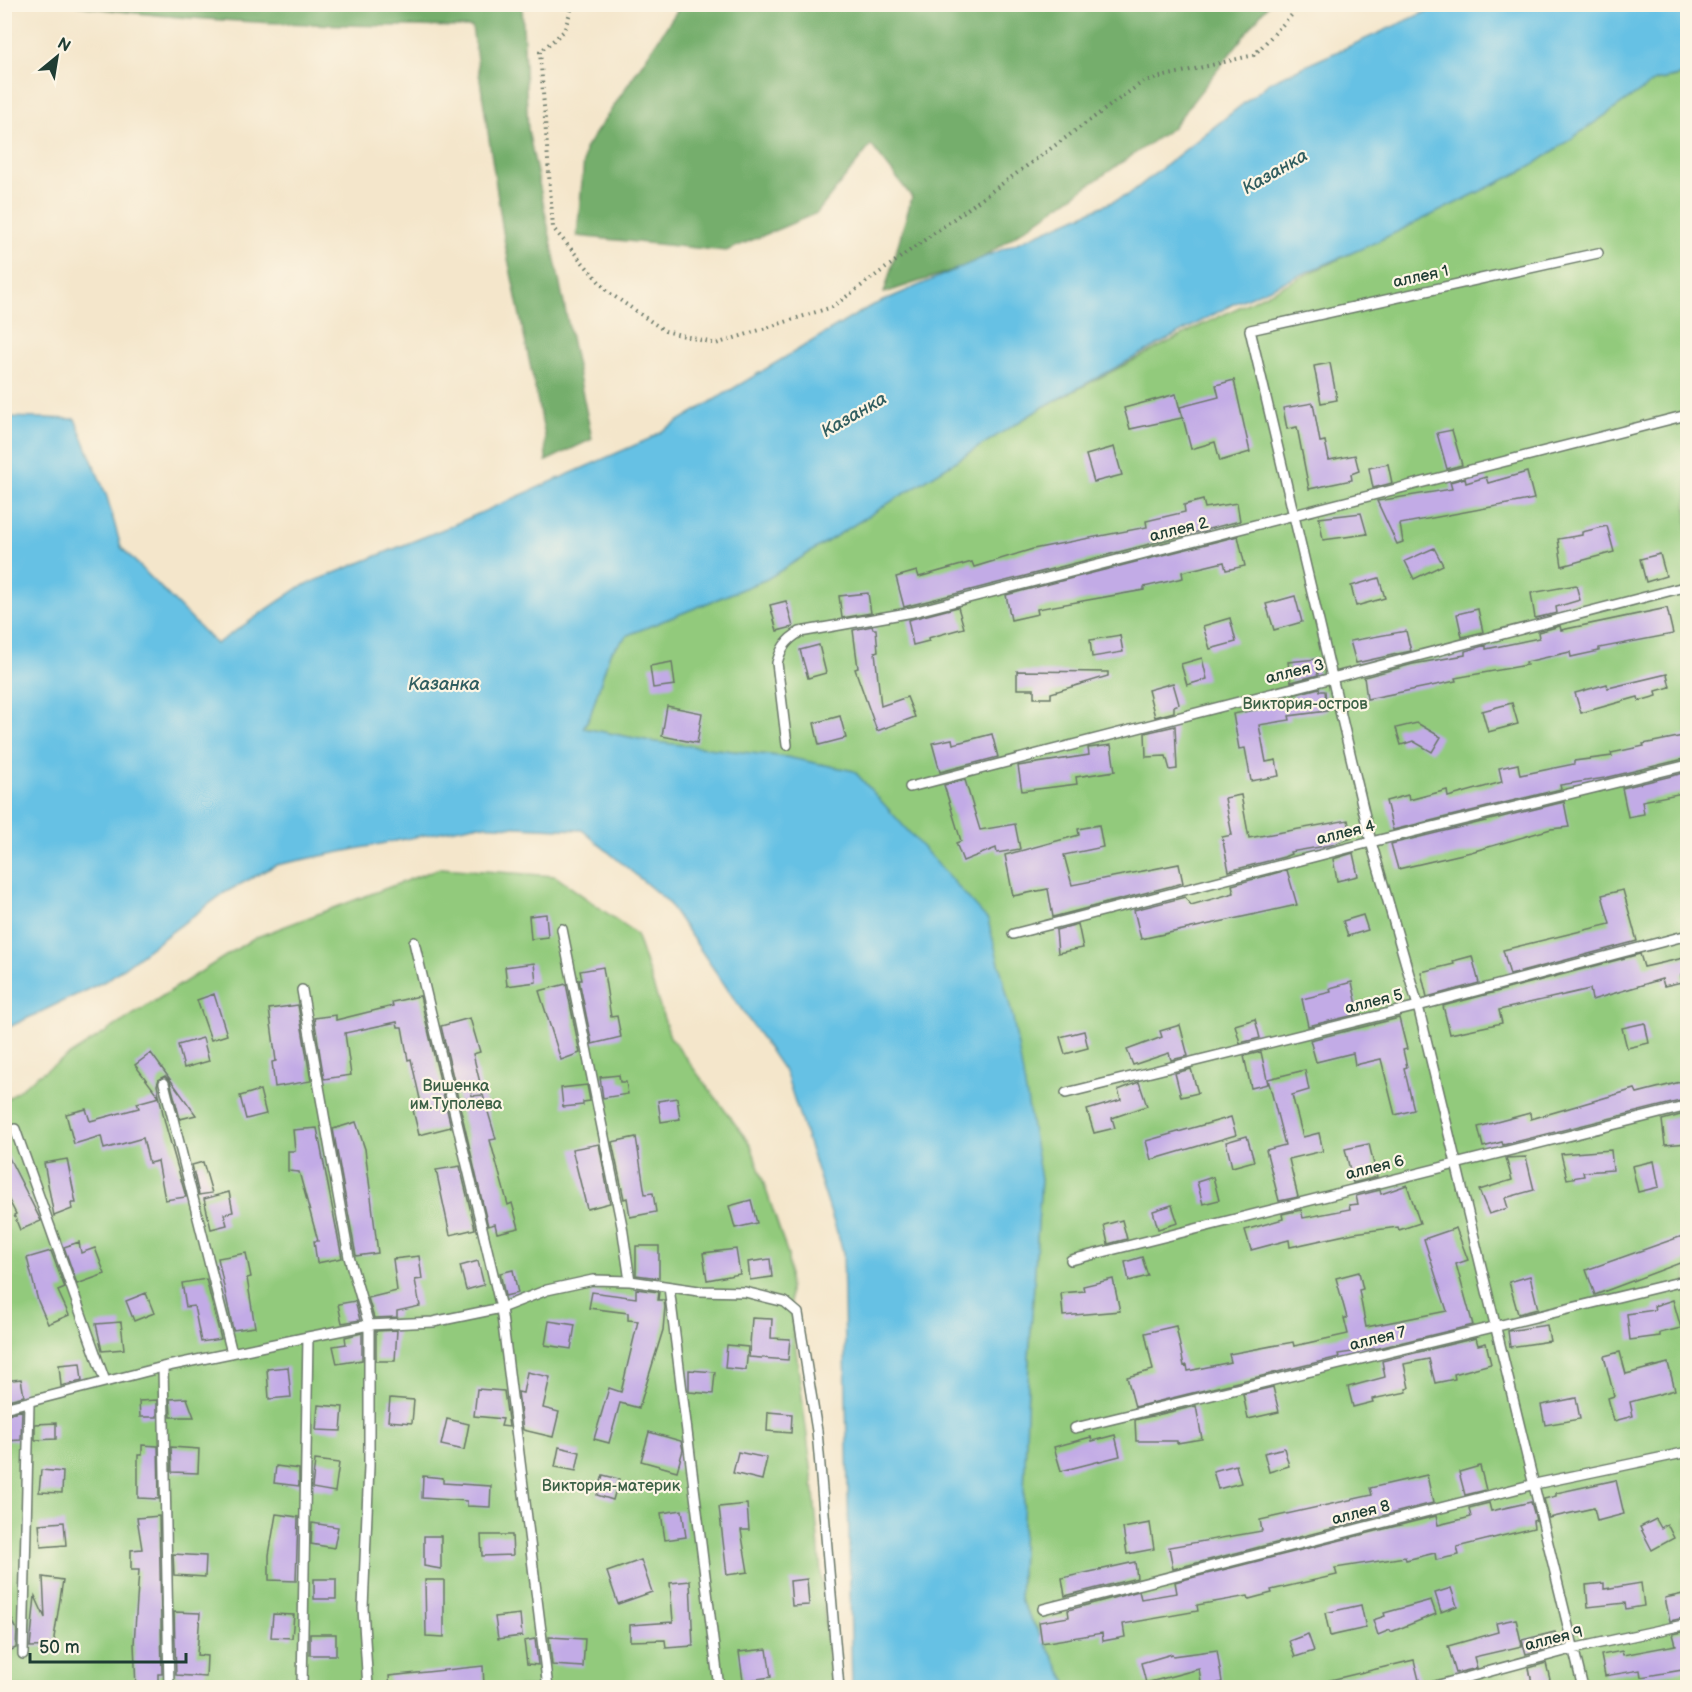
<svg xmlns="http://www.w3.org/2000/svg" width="1692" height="1692" viewBox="0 0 1692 1692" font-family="'Balsamiq Sans',sans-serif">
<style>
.green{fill:#92ca7c;stroke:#588458;stroke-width:1.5}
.forest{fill:#75ae6c;stroke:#4a7650;stroke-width:1.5}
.water{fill:#66c1e4;stroke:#427f8c;stroke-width:1.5}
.building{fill:#c2abe6}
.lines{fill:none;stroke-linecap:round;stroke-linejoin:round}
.service-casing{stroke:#6a7869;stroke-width:12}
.path{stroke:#6a7869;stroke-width:4;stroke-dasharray:1.5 4.5;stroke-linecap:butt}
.service{stroke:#fff;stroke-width:9}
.labels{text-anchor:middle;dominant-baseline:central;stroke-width:4.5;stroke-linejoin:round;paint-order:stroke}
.street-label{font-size:16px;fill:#1f3d34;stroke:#fcf5e5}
.park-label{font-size:16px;fill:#3c6046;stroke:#fcf5e5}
.water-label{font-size:18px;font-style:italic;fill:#315e60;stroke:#fcf5e5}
</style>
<rect width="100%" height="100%" fill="#fcf5e5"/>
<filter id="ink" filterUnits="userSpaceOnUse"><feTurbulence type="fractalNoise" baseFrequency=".0167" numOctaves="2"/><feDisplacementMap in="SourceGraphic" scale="12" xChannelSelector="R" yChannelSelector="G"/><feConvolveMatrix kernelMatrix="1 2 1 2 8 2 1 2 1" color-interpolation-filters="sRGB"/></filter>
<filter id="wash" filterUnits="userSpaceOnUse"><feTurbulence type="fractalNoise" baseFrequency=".008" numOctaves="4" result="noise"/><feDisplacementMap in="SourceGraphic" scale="24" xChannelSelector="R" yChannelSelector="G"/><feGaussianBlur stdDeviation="1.35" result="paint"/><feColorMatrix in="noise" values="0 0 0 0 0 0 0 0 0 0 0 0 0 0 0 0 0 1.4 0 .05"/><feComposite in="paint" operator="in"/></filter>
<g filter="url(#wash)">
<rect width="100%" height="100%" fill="#f4e6cb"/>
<path class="green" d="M1687,75V1687H1070L1020,1600L1029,1358L1041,1179L915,840L854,771L786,757L655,742L583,728L590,716L610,653L627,635L767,579L1043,407L1200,326L1530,167L1655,81Z
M440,868L555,876L636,934L670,1037L751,1145L788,1255L791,1312L813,1482L831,1687L5,1688V1101L38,1075L254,938Z"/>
<path class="forest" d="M75,5H522L528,130L592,439L546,461L545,436L505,244L472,27C340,25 205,25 75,5Z
M681,5H1268L1172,128L975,263L884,293L912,197L871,145L817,213L726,251L577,236L585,149Z"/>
<path class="water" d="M1441,5H1687V74L1655,81L1530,167L1370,245L1233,304L1043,407L767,579L628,635L610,653L590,716L583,728L655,742L786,757L854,771L988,920L1013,1018L1041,1179L1029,1358L1020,1600L1070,1687H852L843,1251L786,1074L667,901L582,830L475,825L276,865L224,893L107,980L5,1029V417L75,419L107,497L121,547L216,644L300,587L446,528L649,439L869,307L1128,195L1272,81Z"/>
<g id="blocks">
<path class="building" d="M1330,363L1337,400L1321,403L1314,366Z
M1234,380L1250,452L1220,461L1215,442L1191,449L1180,407L1219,397L1216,385Z
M1176,394L1182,418L1130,429L1124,408Z
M1313,403L1320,442L1325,441L1329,460L1355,455L1359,471L1351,474L1352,480L1309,489L1297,427L1287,429L1283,408Z
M1452,430L1462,465L1447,469L1437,433Z
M1114,447L1122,475L1094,482L1086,455Z
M1388,464L1392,483L1373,488L1369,468Z
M1527,472L1534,499L1400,524L1403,542L1397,544L1377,501L1452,489L1450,482L1465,478L1466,483L1486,477L1488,483Z
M1203,500L1205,508L1237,503L1240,521L904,607L896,577L917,571L919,577L972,562L974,567L1033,549L1147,527L1146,521L1185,512L1184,505Z
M1361,513L1367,534L1323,540L1319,518Z
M1607,526L1614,552L1562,566L1558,539L1582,535V532Z
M1238,536L1245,566L1226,570L1224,562L1182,572L1183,578L1144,587V590L1037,609L1038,614L1011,620L1006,595Z
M1434,548L1443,565L1414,579L1405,561Z
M1660,554L1666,576L1646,582L1640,559Z
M1379,578L1385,598L1356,606L1351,586Z
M1576,585L1580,600L1556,607L1557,613L1535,618L1531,593Z
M868,593L871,613L842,618L839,596Z
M1295,596L1302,622L1274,630L1266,604Z
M786,601L793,627L777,631L770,605Z
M958,607L964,628L928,638L929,641L913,645L908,620Z
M1667,608L1673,634L1599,648V651L1571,657L1570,652L1526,662L1527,665L1455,678L1456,681L1367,699L1364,677L1413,664L1465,655V651L1486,645V649L1539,638L1538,632L1560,626L1561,630Z
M1478,609L1483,632L1462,637L1457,614Z
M1230,618L1236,642L1210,649L1203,626Z
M872,626L873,629H876L878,651L875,652L881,706L907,697L915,717L877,731L855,669L858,668L853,630Z
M1406,631L1411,651L1356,663L1350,641Z
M1120,635L1123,652L1092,657L1090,640Z
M819,645L826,673L808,678L800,650Z
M1202,658L1207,679L1187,685L1181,664Z
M1316,659L1318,675L1291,682L1288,662Z
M672,662L675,685L653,688L650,666Z
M1017,671L1108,672V676L1051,693V698H1034V689H1017Z
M1667,674L1670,687L1656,691L1657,696L1639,701L1638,697L1581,713L1575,693L1607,684L1608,688Z
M1173,683L1179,704L1174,706V712L1155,717L1148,690Z
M1319,688L1320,691H1325L1327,711L1289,716L1290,720L1259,725L1266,762L1276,760L1279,776L1251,781L1245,748L1239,749L1233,714L1270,707L1269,702L1293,698V695Z
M1512,703L1518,724L1488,732L1482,711Z
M667,706L702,713L697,743L662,736Z
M840,716L846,738L819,745L814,723Z
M1417,723L1441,737L1432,752L1413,741L1401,745L1396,728Z
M1175,726L1177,769L1170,770L1166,756L1146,757L1145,733Z
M992,734L998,757L940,772L932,743L952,739L953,744Z
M1688,735V758L1605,778L1560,785L1561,789L1393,830L1386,801L1408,795L1409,800L1447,790L1448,797L1502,782L1499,768L1518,764L1520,775L1574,764V761L1612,756L1611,753L1644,746L1643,744Z
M1111,745L1115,771L1076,777L1077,784L1022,791L1018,766L1089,755L1088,748Z
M1688,772V792L1642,801L1644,814L1628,817L1622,788Z
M965,780L980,830L1015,824L1020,849L997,853L996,848L963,861L956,843L961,841L944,785Z
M1241,795L1249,838L1348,820L1352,838L1331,845L1290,852L1291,854L1284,857L1229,871L1222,837L1232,835L1225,798Z
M1564,802L1569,827L1551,829L1471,852L1398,869L1391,844Z
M1099,825L1103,847L1064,855L1072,885L1179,864L1183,883L1053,917L1048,889L1013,896L1005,855L1079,835L1078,829Z
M1353,853L1358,876L1337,881L1333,859Z
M1287,870L1297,905L1141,939L1134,910L1185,897L1191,905L1234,893L1232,885Z
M1623,890L1637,941L1510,975L1503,950L1610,924L1602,895Z
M546,914L548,937L531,939L529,916Z
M1363,915L1368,930L1348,936L1343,921Z
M1078,924L1083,948L1058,953L1056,930Z
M1640,954L1644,967L1688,957V972L1681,974L1682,982L1664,986L1662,979L1592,1000L1590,989L1499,1010L1502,1023L1450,1034L1443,1006Z
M1472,956L1479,983L1427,997L1421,972L1454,964L1453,961Z
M534,963L536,982L507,986L505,967Z
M603,967L611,1017L617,1016L621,1037L592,1044L579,980H582L580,971Z
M1352,982L1359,1014L1308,1026L1302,999L1331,992L1330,988Z
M566,984L580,1053L561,1060L539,991Z
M214,994L227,1035L211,1040L197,1000Z
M420,996L451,1127L419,1135L413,1110L422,1108L411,1059L408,1060L402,1027H398L397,1022L345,1033L351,1075L324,1079L314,1018L336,1015V1020L393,1006L392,1002Z
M298,1005L311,1081L275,1087L272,1062L276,1061L269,1009Z
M470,1018L480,1052L473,1054L481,1087L471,1091L472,1096L483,1095L496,1139L490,1140L508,1205L512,1203L519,1228L497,1233L495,1224L488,1226L441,1026Z
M1399,1018L1407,1049L1403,1050L1407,1067L1404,1068L1414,1110L1395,1115L1381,1059L1355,1065L1353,1053L1316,1062L1310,1040Z
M1255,1019L1260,1038L1240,1043L1235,1025Z
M1645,1023L1649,1043L1627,1048L1622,1028Z
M1180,1025L1188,1056L1171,1060L1169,1053L1133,1065L1127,1050L1162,1037L1160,1031Z
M1084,1031L1088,1048L1065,1054L1060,1037Z
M203,1038L209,1061L184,1068L178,1045Z
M1261,1052L1268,1084L1251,1088L1244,1056Z
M151,1053L196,1115L180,1119L170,1081L165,1076L159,1079L157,1085L165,1123L186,1197L165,1200L158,1161L149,1163L143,1138L104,1149L101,1136L74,1144L66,1114L86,1109L90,1121L139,1108L137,1103L159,1097L135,1065Z
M1191,1069L1198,1093L1181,1097L1175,1073Z
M1305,1070L1309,1090L1292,1095L1303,1137L1319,1133L1323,1151L1289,1159L1298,1197L1279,1201L1266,1150L1285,1145L1268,1079Z
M619,1075L620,1082H626L628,1094L603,1098L600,1077Z
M1688,1080V1099L1503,1145L1502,1142L1483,1147L1478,1127L1530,1113L1531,1119L1635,1089L1637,1093Z
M1139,1082L1147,1106L1112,1118L1115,1128L1094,1133L1087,1110L1121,1100L1118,1090Z
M587,1085L590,1101L583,1102V1105L563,1107L561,1088Z
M260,1090L266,1114L246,1119L240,1096Z
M677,1098L680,1119L661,1122L658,1101Z
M1688,1113V1143L1665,1145L1662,1120Z
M1231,1117L1236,1135L1151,1160L1146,1141Z
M356,1122L365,1149L378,1253L356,1256L333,1129Z
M317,1128L342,1258L317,1263L314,1241H318L299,1172L288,1171V1151H295L293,1130Z
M1247,1136L1254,1161L1232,1167L1226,1142Z
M636,1137L645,1194L653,1193L656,1212L630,1217L627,1198L624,1199L612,1142Z
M599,1144L610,1203L587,1209L572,1149Z
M1369,1144L1377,1177L1353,1183L1345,1149Z
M4,1148L41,1221L20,1230L14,1215L16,1214L4,1191Z
M1611,1150L1613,1170L1583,1172L1584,1176L1567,1179L1561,1154Z
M1526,1157L1534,1190L1505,1198L1508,1208L1489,1214L1479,1190L1512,1180L1506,1158Z
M67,1159L76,1203H71L72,1209L54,1216L44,1163Z
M1654,1161L1659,1187L1638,1192L1632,1166Z
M203,1162L212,1193L199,1195L192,1165Z
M460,1166L475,1229L450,1235L436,1170Z
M1213,1177L1219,1200L1203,1204L1197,1182Z
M1407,1185L1420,1223L1399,1230L1398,1227L1354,1233L1290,1247L1289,1240L1251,1250L1245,1230L1283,1219L1282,1214L1301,1210L1303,1218L1350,1209L1349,1205L1358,1204L1356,1196L1380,1190L1381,1194Z
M229,1192L233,1212L224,1214L227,1225L211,1229L204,1199Z
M751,1200L757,1223L735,1228L729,1206Z
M1172,1205L1178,1223L1158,1229L1153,1211Z
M1122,1220L1127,1239L1108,1244L1104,1225Z
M1456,1228L1468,1260L1456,1264L1473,1325L1379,1348L1338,1354L1339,1357L1135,1407L1127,1377L1153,1370L1145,1333L1176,1326L1184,1366L1187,1365L1188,1371L1231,1362L1229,1354L1293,1342L1294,1346L1348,1334L1344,1318H1347L1336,1278L1359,1272L1363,1289L1359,1290L1366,1327L1447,1311L1424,1239Z
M1688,1234V1260L1595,1295L1586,1270Z
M79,1242L81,1253L95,1248L105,1274L77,1284L64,1247Z
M636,1246H659V1278L636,1275Z
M736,1249L740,1274L707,1280L703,1253Z
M51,1251L65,1288L58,1291L69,1315L48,1324L38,1301L27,1258Z
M246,1253L251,1277L247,1278L255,1327L233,1330L218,1258Z
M419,1256L422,1279L415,1280L420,1306L397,1311V1317L374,1318L368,1298L397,1291L393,1259Z
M1142,1257L1148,1276L1129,1281L1125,1262Z
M770,1259L772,1277L750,1280L748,1262Z
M478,1261L484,1285L466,1290L460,1266Z
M513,1270L518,1293L505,1296L500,1273Z
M1530,1276L1538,1309L1518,1314L1509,1282Z
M206,1279L221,1339L201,1342L194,1306L186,1307L182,1283Z
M1113,1279L1120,1311L1063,1316L1061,1293L1084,1291L1083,1286Z
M636,1289L659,1292L658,1300H664L665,1307L663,1330L639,1408L620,1403L609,1443L594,1439L609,1388L621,1392L638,1321L628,1320V1313L589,1308L592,1292L636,1298Z
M146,1293L154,1313L134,1321L126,1301Z
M1673,1300L1681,1328L1660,1333V1336L1630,1340L1627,1314L1655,1310L1654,1306Z
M355,1301L360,1320L342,1323L338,1304Z
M752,1318L772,1319L771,1338L790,1339L788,1360L749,1357Z
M549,1321L575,1325L571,1349L545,1345Z
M121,1322L124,1349L102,1351L96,1324Z
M1547,1325L1550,1341L1510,1347L1508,1331Z
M397,1330L395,1361H376V1331Z
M362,1333V1360L337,1364L333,1346L346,1344L345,1337Z
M1476,1338L1478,1345L1486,1343L1491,1364L1454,1374L1455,1379L1435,1383L1429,1359L1404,1364L1409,1388L1406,1389L1407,1392L1372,1399L1373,1402L1353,1407L1348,1387L1385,1377L1382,1361Z
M727,1345L748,1347L746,1370L725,1368Z
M1620,1352L1626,1374L1668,1363L1675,1390L1630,1402L1633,1416L1614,1421L1608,1398L1614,1396L1604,1356Z
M80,1363L82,1381L61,1386L59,1365Z
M288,1367L291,1397L269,1399L267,1369Z
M689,1370L715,1372L713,1394L689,1392Z
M527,1372L550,1377L543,1408L559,1412L553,1437L523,1430L518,1392L523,1393Z
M21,1379L24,1396L4,1401V1381Z
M1273,1387L1279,1412L1248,1419L1243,1394Z
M477,1389L504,1391L509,1427L501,1426L503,1419L474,1416Z
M187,1398L194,1417H171L170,1399Z
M390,1398L414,1400L412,1423L388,1421Z
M1576,1398L1580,1419L1545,1425L1541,1405Z
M157,1400V1417H140L139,1401Z
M318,1405L343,1407L341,1431L316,1430Z
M1196,1406L1202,1439L1177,1443V1441H1136L1135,1420Z
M22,1410L21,1440L4,1441V1415Z
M768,1412L792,1414L791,1433L767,1431Z
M447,1419L469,1424L464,1450L441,1445Z
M56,1423V1439L35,1440V1424Z
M649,1432L681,1441L683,1450L677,1471L641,1461Z
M1115,1435L1120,1456L1061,1471L1054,1447L1091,1437L1092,1441Z
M142,1445L158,1446L159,1499L138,1498V1455H142Z
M171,1447L199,1449L198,1473L172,1472Z
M559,1447L580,1452L576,1471L555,1467Z
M1284,1448L1289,1466L1269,1472L1264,1453Z
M738,1452L767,1458L762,1480L733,1473Z
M315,1460L339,1463L335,1492L312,1488Z
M1236,1465L1241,1483L1218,1489L1213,1471Z
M276,1466L299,1469V1486L274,1483Z
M1480,1466L1486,1490L1465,1495L1459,1472Z
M41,1470L63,1472L62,1493L39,1492Z
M603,1475L619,1479L613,1500L597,1495Z
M1427,1475L1433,1503L1173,1569L1169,1547L1262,1531L1260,1520L1372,1495L1370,1488Z
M423,1476L443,1478V1483L491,1486L490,1507L467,1506V1501L422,1498Z
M1616,1480L1624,1514L1597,1521L1594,1508L1549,1518L1544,1499L1556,1496V1493Z
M1531,1502L1536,1520L1533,1521L1534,1528L1457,1547L1459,1555L1436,1560L1435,1553L1406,1560L1405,1557L1335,1568L1337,1575L1271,1590L1272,1593L1249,1599L1248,1596L1197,1605L1198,1611L1123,1624L1125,1637L1103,1641L1102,1633L1042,1643L1039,1622L1069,1617L1068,1610L1139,1591L1141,1599L1177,1593L1175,1582L1436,1516L1438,1525L1471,1517L1469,1508L1489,1503L1491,1511Z
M747,1504L749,1530H741L748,1572L727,1575L719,1507Z
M682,1510L686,1537L665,1540L661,1513Z
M276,1514L298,1517L296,1581L269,1580V1555Z
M159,1516L162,1674H158V1688H136L134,1644L139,1570H131V1550L142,1549L137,1518Z
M1656,1519L1661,1528L1667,1524L1674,1538L1652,1550L1640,1527Z
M64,1522L66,1545L41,1547L39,1524Z
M312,1523L338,1527L334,1548L311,1544Z
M1150,1523L1154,1549L1127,1554L1123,1528Z
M481,1535H512L513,1555L482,1556Z
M424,1536H441V1569L424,1566Z
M173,1554L206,1556L205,1577L174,1575Z
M641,1560L652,1592L618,1604L607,1572Z
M1135,1562L1137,1578L1065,1596L1062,1578Z
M43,1577L63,1580L54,1638L58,1646L30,1647L35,1596L45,1618Z
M314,1579H336V1599H314Z
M807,1579L809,1605L792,1606L790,1581Z
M425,1580H444V1637L426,1636Z
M690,1581L693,1646L666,1648L665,1640L630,1641V1625L673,1622L670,1583Z
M1604,1583V1589L1641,1583L1644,1606L1626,1609L1625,1603L1588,1607L1586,1585Z
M1451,1588L1457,1606L1441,1612L1435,1593Z
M1683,1594L1688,1617L1670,1621L1665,1598Z
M1431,1600L1436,1614L1391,1632L1390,1630L1378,1635L1373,1620L1385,1616L1384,1613Z
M4,1602L17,1630L16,1648L4,1653Z
M1361,1605L1366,1628L1330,1636L1325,1613Z
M174,1612L200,1613L197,1655L207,1656L206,1677L176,1675Z
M273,1614L294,1615L292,1638L271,1637Z
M520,1614L522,1636L498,1639L495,1617Z
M1516,1619L1522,1646L1474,1657L1477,1668L1456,1673L1448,1646L1498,1632L1496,1623Z
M1688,1631V1669L1641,1677L1640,1670L1605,1676L1601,1655L1622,1651L1623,1655L1676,1645L1673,1634Z
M1555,1632L1558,1646L1526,1654L1522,1640Z
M310,1634H336V1655H310Z
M1308,1634L1314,1651L1295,1657L1289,1641Z
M549,1637L585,1639L583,1667L552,1665Z
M535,1639L538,1665L527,1664L524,1641Z
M767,1649L771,1677L743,1681L739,1652Z
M1217,1650L1222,1682L1202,1688L1199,1669L1146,1683L1141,1663L1172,1654L1173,1656Z
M1414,1660L1421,1688H1323L1322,1682Z
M1546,1663L1552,1688H1533L1529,1668Z
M483,1666L484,1686L390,1688L389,1676Z"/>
</g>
</g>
<g filter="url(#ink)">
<use href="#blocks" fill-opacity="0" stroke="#6a7869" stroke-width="1.5"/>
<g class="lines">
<g class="service-casing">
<path id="service" d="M787,745L777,663C781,648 786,640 800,632L913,612L1683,416
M910,787L1688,586
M562,929L622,1226L630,1281
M1013,934L1371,842L1688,765
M414,942L501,1308L548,1688
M302,990L349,1257L369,1325V1466L363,1608L368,1688
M164,1083L232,1353
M1066,1093L1418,1006L1688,935
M15,1129L105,1381
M1071,1260L1688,1106
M669,1287L719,1688
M163,1367L169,1688
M4,1408L163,1367L308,1337L369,1325L433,1322L501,1308L547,1290L593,1280L630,1281L699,1291L745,1292L785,1302L798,1313L817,1431L839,1688
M1075,1428L1688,1280
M1043,1609L1535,1484L1688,1452
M23,1654L29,1403
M302,1688L308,1337
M1428,1688L1572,1649L1688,1624
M1583,1688L1418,1006L1371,842L1250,330L1598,253"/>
</g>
<path class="path" d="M573,4L564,31L540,52L553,228L608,292L665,331L716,344L832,307L1144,81L1254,55L1302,4"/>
<use href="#service" class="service"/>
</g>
</g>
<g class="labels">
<g class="street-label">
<text transform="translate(1421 277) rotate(-12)">аллея 1</text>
<text transform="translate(1179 530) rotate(-14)">аллея 2</text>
<text transform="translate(1295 672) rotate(-14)">аллея 3</text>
<text transform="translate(1346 833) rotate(-14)">аллея 4</text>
<text transform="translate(1374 1002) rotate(-14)">аллея 5</text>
<text transform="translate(1375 1168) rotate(-14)">аллея 6</text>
<text transform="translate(1378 1339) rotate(-14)">аллея 7</text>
<text transform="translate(1361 1513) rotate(-14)">аллея 8</text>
<text transform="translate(1554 1639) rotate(-14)">аллея 9</text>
</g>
<g class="park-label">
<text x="1305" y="704">Виктория-остров</text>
<text x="456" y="1086">Вишенка<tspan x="456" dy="18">им.Туполева</tspan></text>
<text x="611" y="1486">Виктория-материк</text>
</g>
<g class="water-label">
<text transform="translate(1275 172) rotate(-30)">Казанка</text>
<text transform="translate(854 415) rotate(-30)">Казанка</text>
<text x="444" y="684">Казанка</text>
</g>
</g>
<rect width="1692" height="1692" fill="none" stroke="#fcf5e5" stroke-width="24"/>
<g transform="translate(57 57) rotate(30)" stroke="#fcf5e5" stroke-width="4.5" paint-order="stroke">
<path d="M0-4.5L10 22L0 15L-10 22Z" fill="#1f3d34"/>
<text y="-9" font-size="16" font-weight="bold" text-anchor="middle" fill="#1f3d34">N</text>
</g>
<path d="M30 1653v9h156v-9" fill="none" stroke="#1f3d34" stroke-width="3"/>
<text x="39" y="1653" font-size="18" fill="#1f3d34" stroke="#fcf5e5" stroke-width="4.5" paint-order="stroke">50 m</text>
</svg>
